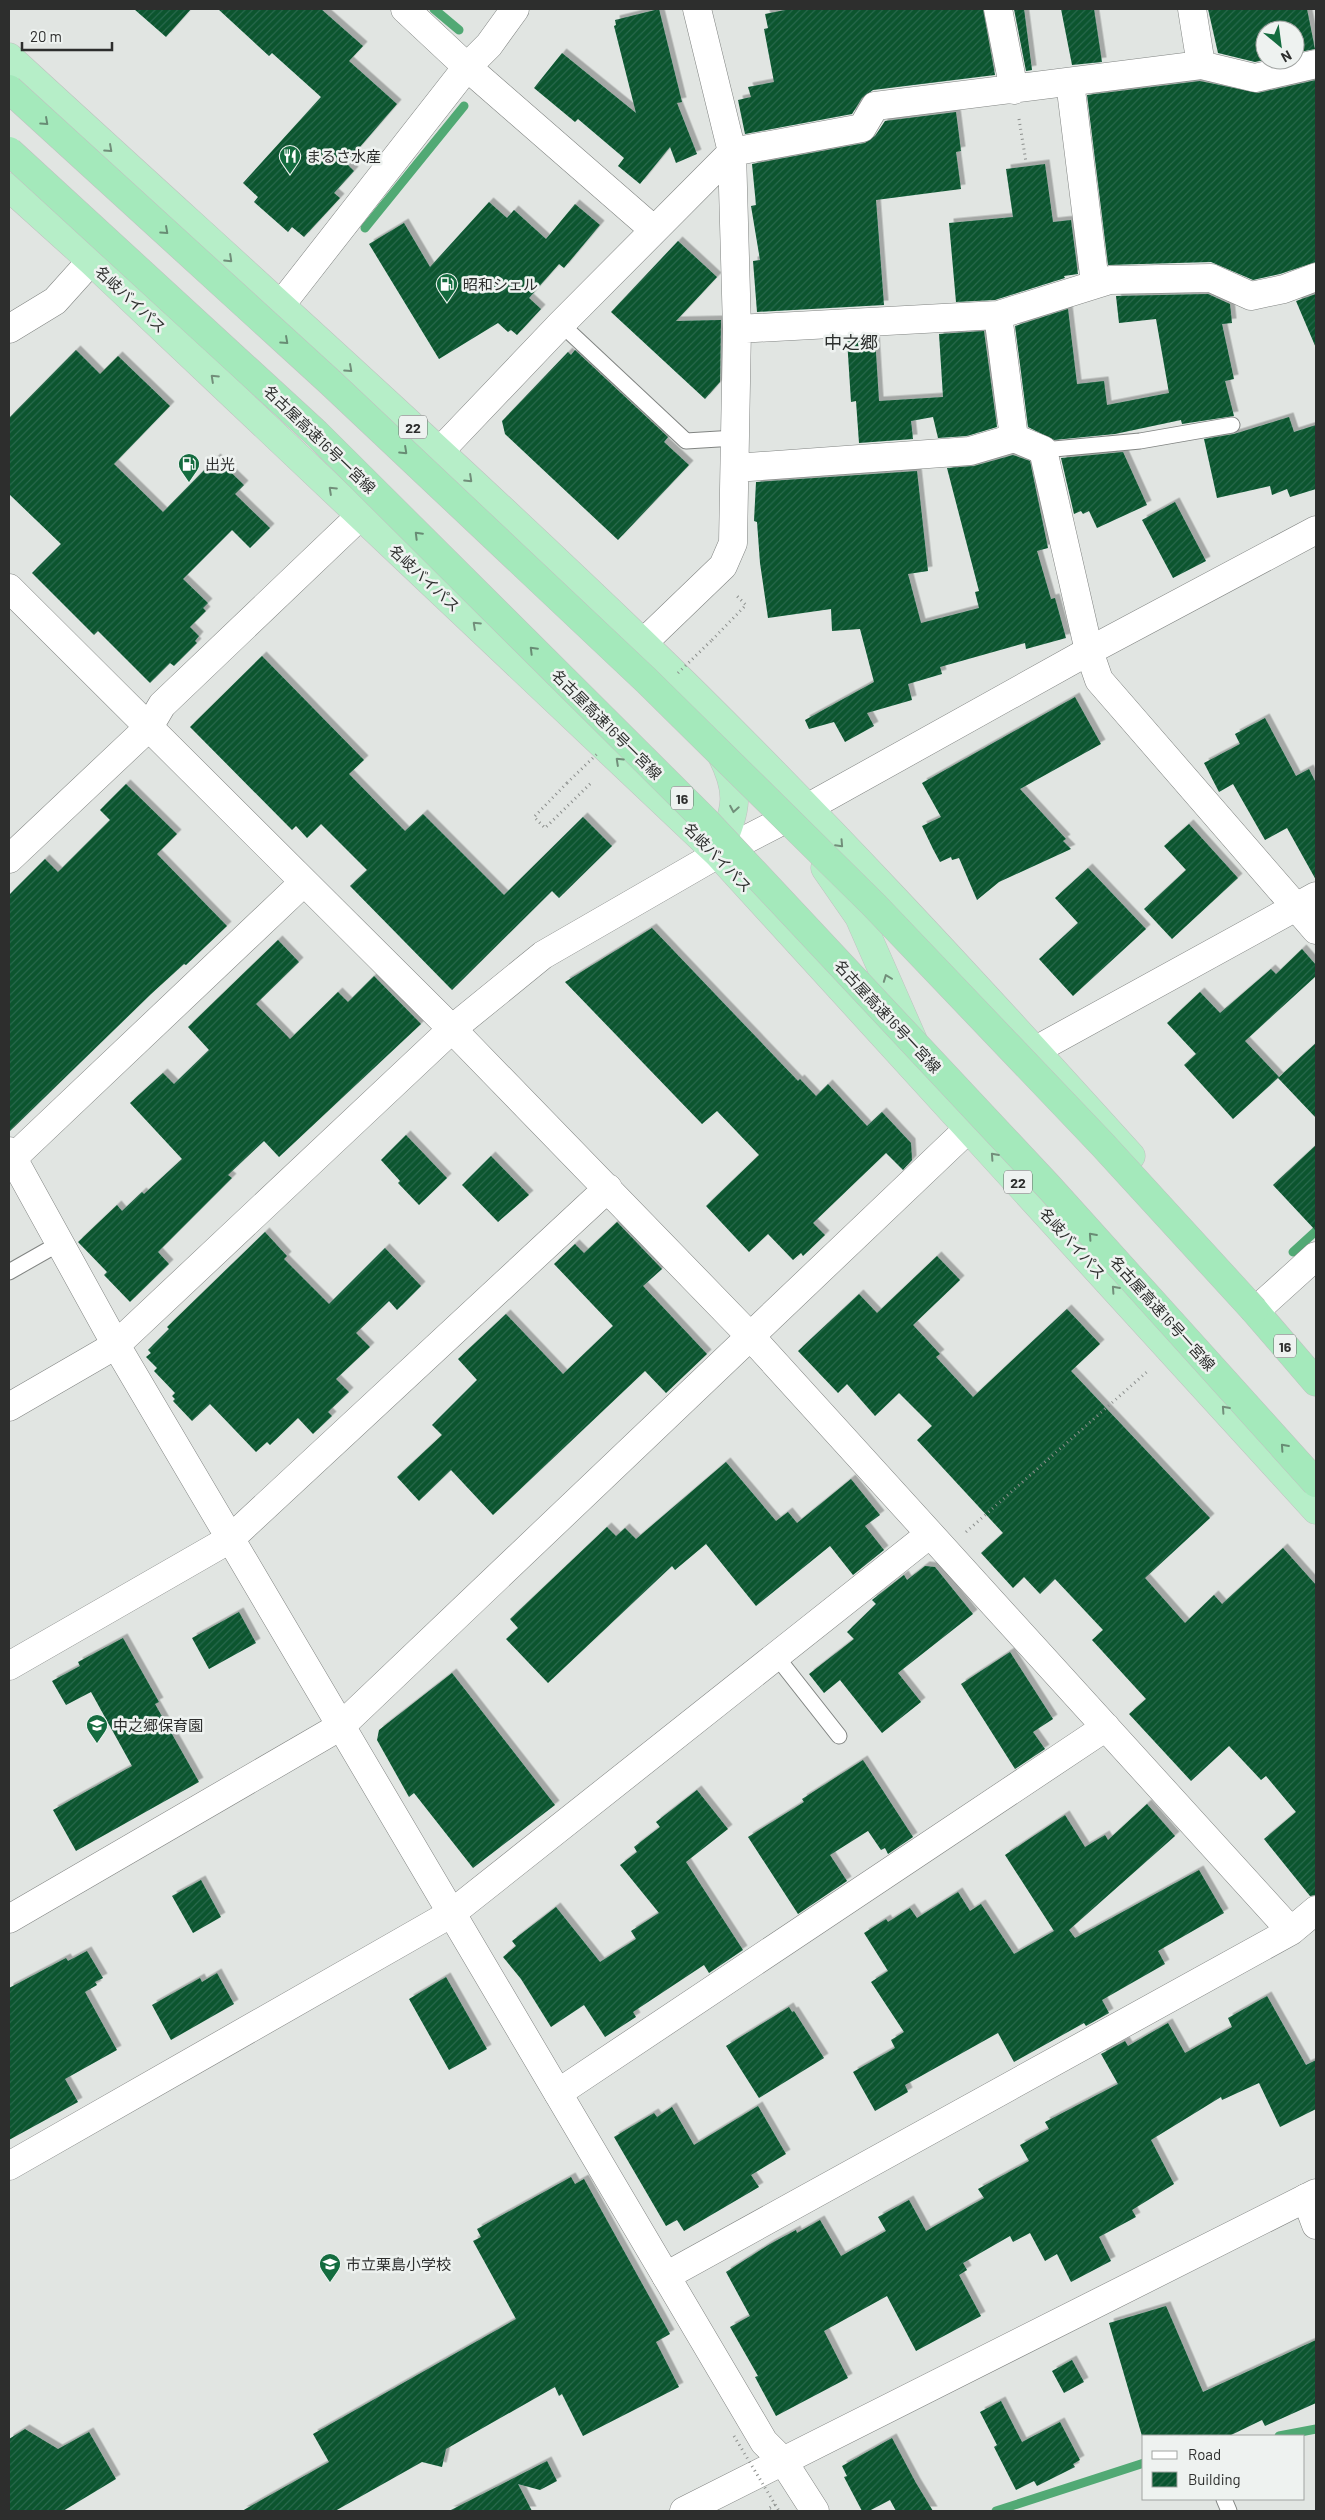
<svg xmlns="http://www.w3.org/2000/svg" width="1325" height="2520" viewBox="0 0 1325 2520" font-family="Barlow,'Noto Sans JP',sans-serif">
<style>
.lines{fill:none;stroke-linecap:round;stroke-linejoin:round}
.stream{stroke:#51a974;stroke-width:9}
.building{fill:url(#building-hatch);filter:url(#shadow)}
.service-casing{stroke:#818482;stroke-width:17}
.minor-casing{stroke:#818482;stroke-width:29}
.tertiary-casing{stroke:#818482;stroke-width:29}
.trunk-casing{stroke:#c0c0c0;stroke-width:29}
.motorway-casing{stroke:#c0c0c0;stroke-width:29}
.path{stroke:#8c8f8d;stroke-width:3;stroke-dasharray:1 4;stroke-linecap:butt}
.service{stroke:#fff;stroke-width:15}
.minor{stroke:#fff;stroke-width:28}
.tertiary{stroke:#fff;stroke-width:28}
.trunk{stroke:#b6eec8;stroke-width:28}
.motorway{stroke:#a4e9bb;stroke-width:28}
.motorway-bridge-casing{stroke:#c0c0c0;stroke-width:29;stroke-linecap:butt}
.path-bridge{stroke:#8c8f8d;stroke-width:3;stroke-dasharray:1 4;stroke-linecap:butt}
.motorway-bridge{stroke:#a4e9bb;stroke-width:28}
.oneway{stroke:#688c74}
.oneway2{stroke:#728e7a}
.labels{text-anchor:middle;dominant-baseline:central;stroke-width:5;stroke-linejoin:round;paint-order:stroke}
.shield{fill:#eef2f0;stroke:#676968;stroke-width:1}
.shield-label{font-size:14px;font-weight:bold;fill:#2d2e2d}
.poi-label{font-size:15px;fill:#2d2e2d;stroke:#eef2f0;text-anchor:start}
.street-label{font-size:15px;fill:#2d2e2d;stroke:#eef2f0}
.quarter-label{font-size:18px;fill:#2b2e2c;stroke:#eef2f0}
</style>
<defs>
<pattern id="building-hatch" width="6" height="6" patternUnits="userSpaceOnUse" patternTransform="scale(1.25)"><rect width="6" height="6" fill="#08542f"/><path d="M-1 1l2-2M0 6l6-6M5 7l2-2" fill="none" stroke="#2d6a4c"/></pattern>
<filter id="shadow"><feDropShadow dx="4.5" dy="-4.5" stdDeviation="0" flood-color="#0004"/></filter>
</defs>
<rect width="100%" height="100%" fill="#e1e5e2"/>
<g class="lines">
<path class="stream" d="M434,9L459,30
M365,228L464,106
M1293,1252L1316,1231
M1279,2436L1316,2429
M996,2511L1144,2463"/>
</g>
<path class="building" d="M134,9H191L166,37Z
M218,9H321L363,46L349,61L397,104L346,163L354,171L334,193L340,198L304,237L292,227L288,232L254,202L258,197L243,183L321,97L272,53L269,56Z
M659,9L682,102L677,103L697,154L676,163L670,147L640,184L618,166L624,158L578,119L575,122L534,88L562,53L636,113L614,26L616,25L615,20Z
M790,9H983L995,75L873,90L862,98L852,114L745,134L738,100L751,97L748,87L774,82L764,29L768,28L765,14Z
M1014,9H1024L1032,70L1026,71Z
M1061,9H1094L1102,62L1072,65Z
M1208,9H1307L1315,49L1295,53V30H1265V60L1255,62L1218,53Z
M1316,80V262L1280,274L1253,280L1211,262L1108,265L1087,95L1200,81L1258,93Z
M956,112L961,151L956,152L961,189L876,200L884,305L757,312L753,261L760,260L751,206L756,205L752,164L865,143L875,136L885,121Z
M1045,164L1053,222L1071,220L1078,274L1064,276L1065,278L995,300L956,302L949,223L1013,217L1006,169Z
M489,202L507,218L514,210L546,239L575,204L600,225L564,268L559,264L529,298L541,309L517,335L511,330L508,332L498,323L439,359L369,244L404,223L430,267Z
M678,241L717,277L676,321L721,320L720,382L705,399L611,312Z
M1208,294L1230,304L1232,323L1222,324L1234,379L1225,381L1234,416L1182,424L1181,420L1115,434L1054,440L1028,427L1015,326L1068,309L1077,384L1104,381L1107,405L1169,393L1156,319L1119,323L1116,296Z
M1316,294V348L1296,301Z
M984,331L997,427L967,436L938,438L933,417L911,421L913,439L859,443L856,401L851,402L847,339L875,337L879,401L943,397L939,334Z
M76,350L100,374L118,356L170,406L114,464L163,512L216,458L244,485L235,494L270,528L250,548L232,530L183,579L208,603L203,608L206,611L190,627L199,636L195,641L197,643L174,666L170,663L150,683L98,631L94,635L32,573L61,544L9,494V418Z
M575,350L668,437L664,442L689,465L618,540L505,434L502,421L568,352L571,355Z
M1289,417L1294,432L1316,425V489L1290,497L1287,489L1272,495L1270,486L1217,498L1204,439L1234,434Z
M1123,452L1147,505L1097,528L1089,511L1083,514L1081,511L1074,514L1061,458Z
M1013,455L1030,461L1048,548L1037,551L1051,599L1055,598L1066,638L1026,649L1025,643L940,667L942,674L908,684L912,700L867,713L874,726L845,742L834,722L809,729L805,720L874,682L860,629L832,631L831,609L768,618L760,563L757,522L754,521L756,482L917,471L928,571L908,574L921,623L979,608L975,592L979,591L947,468L974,466Z
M1175,502L1206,561L1173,578L1142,520Z
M262,656L364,760L349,774L405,831L423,814L504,895L583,817L612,846L559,898L552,891L452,990L350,886L367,870L321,824L307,838L296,826L292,830L190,727Z
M1075,697L1101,744L1020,789L1066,839L1063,841L1071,849L999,882L977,900L959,858L952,860L951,857L940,862L933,849L922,826L941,817L922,783Z
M1265,718L1296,776L1309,769L1316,783V880L1287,828L1265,840L1233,784L1219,792L1204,763L1240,744L1235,734Z
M126,784L177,834L157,854L227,926L186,965L184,964L151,994L9,1132V895L45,859L58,872L110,820L100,810Z
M1189,824L1238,878L1172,939L1144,909L1186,870L1164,846Z
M1088,868L1146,929L1073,996L1039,959L1078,923L1055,898Z
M652,928L798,1081L800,1079L816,1096L828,1084L867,1126L882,1112L911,1143L912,1160L903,1170L886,1153L813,1223L825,1235L803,1256L801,1253L793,1260L768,1234L749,1252L706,1206L759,1155L717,1111L702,1124L565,982Z
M278,940L299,962L256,1004L290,1039L338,992L348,1002L374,976L421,1024L279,1157L264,1141L228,1175L232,1178L158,1252L169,1264L130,1302L104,1275L107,1272L78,1242L117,1205L122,1211L142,1192L144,1194L182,1159L130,1103L163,1073L174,1084L209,1050L188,1027Z
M1302,949L1316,965V976L1245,1041L1279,1077L1233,1119L1184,1065L1196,1054L1167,1023L1200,992L1220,1013L1271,969L1276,974Z
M1316,1043V1118L1278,1078Z
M406,1135L447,1178L419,1205L398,1183L400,1181L381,1160Z
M1316,1145V1231L1273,1185Z
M491,1156L529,1195L498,1222L462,1185Z
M617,1222L662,1269L643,1286L707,1354L666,1393L645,1371L493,1515L451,1470L419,1501L397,1477L442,1435L432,1425L477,1380L458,1359L506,1314L563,1374L613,1326L554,1264L575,1244L584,1253Z
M265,1232L287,1256L284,1259L329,1304L385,1248L421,1286L397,1310L389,1301L356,1333L370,1347L336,1379L349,1392L328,1412L332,1416L313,1434L298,1418L270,1445L267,1442L256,1452L210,1404L192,1421L173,1401L175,1399L172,1396L175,1393L154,1371L157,1368L146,1357L151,1353L148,1350L169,1329L167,1327Z
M937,1256L960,1280L913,1325L940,1354L936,1357L973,1397L1067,1309L1100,1344L1071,1371L1210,1518L1145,1578L1185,1623L1214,1595L1222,1604L1283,1548L1316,1585V1895L1310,1896L1264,1839L1296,1812L1266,1776L1261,1780L1229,1746L1191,1781L1129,1714L1146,1699L1092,1640L1103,1630L1055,1579L1040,1594L1024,1577L1013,1588L981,1553L1003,1533L917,1440L932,1426L899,1393L875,1416L847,1384L838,1393L798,1351L859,1294L877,1313Z
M726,1462L776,1521L788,1512L797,1523L851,1479L880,1515L865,1526L884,1550L853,1575L830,1546L756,1606L706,1544L675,1570L672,1566L548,1683L506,1639L518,1628L510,1619L607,1527L616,1536L625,1528L636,1539Z
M925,1566L935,1567L973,1614L898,1673L921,1702L882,1733L840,1680L824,1693L809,1674L854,1639L847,1632L876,1604L872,1600L904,1575L907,1580Z
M239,1612L256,1643L209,1669L192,1638Z
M123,1638L159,1702L155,1704L199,1782L76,1851L53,1810L132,1766L91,1692L66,1705L52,1681L80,1666L78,1662Z
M1010,1652L1053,1719L1033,1732L1045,1749L1015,1769L961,1684Z
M452,1673L555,1805L473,1868L414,1793L409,1797L377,1740L379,1730Z
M863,1760L913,1837L888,1854L885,1848L881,1850L868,1831L830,1855L847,1881L798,1914L748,1837L804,1802L802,1799Z
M697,1790L728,1829L686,1862L743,1950L709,1973L704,1965L633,2012L636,2017L605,2037L584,2005L551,2027L521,1979L503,1957L516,1946L512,1941L556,1907L600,1962L636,1939L631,1931L659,1913L620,1865L637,1852L634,1847L660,1827L656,1822Z
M1147,1804L1175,1836L1069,1930L1075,1938L1199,1870L1224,1913L1158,1951L1165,1964L1102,2000L1109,2013L1086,2026L1084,2023L1014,2062L998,2033L905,2085L908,2092L875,2111L853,2072L895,2048L891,2040L904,2032L871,1982L888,1971L864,1933L886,1919L888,1922L910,1908L917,1918L958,1892L970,1911L981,1904L1014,1954L1054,1931L1005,1855L1065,1815L1085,1847L1105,1835L1108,1840Z
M201,1880L221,1917L193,1933L172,1896Z
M87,1951L103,1978L95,1982L97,1985L85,1992L117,2050L65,2079L78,2102L9,2140V1988L66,1958L68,1961Z
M217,1973L234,2004L171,2040L152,2005L200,1978L202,1982Z
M446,1977L487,2049L449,2070L409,1999Z
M1267,1996L1306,2065L1316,2060V2109L1280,2127L1259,2083L1222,2100L1221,2097L1151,2140L1174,2184L1132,2210L1136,2217L1099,2237L1111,2261L1071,2282L1057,2254L1045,2261L1030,2233L1013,2242L1010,2236L963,2263L967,2270L959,2275L981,2316L916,2351L887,2296L824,2331L848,2378L776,2416L755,2377L758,2376L730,2327L750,2316L726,2272L770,2244L796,2230L797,2233L820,2220L841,2256L886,2231L878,2217L909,2200L926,2231L984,2198L978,2189L1029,2161L1020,2145L1049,2129L1045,2122L1118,2084L1101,2054L1125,2041L1128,2046L1168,2023L1185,2053L1232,2027L1228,2018Z
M789,2007L792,2012L794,2011L824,2058L759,2098L726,2046Z
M758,2106L786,2154L751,2175L759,2187L684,2231L677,2220L666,2226L614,2137L654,2113L657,2117L672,2107L694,2145Z
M571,2177L575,2184L584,2179L670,2334L656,2342L679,2387L583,2436L562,2394L559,2396L555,2387L446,2449L442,2467L422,2462L335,2511H242L329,2462L313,2434L516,2319L473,2241L481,2237L477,2229Z
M1166,2306L1203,2392L1316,2340V2403L1265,2426L1262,2420L1229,2436H1142L1109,2323Z
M1072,2360L1084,2382L1064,2393L1052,2371Z
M1001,2401L1022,2442L1060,2422L1080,2460L1073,2464L1075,2467L1037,2486L1034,2481L1016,2490L994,2447L997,2445L980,2412Z
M25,2429L58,2449L89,2432L116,2479L63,2511H9V2439Z
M892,2438L916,2483L933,2511H896L890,2500L869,2511H862L844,2477L847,2476L842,2466Z
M547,2461L557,2481L540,2490L518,2484L532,2511H449Z"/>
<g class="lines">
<g class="service-casing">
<path id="service" d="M561,324L686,441L735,438
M1043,450L1140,441L1232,425
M9,1272L60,1243
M776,1656L839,1736
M1224,2499L1229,2511"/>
</g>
<g class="minor-casing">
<path id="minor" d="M405,9L467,67L654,230
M998,9L1014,90
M1192,9L1201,65
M1070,82L1095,283
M280,306L467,67L489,45L515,9
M998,315L1014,438L1043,450L1089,651L1099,680L1316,930
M9,329L55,301L91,261
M737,329L998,315L1110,280L1211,278L1251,296L1284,289L1316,277
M440,451L561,324L732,152L862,128L875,106L1201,65L1255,78L1316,64
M735,468L970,451L1014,438
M9,588L452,1029L751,1337L1291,1931
M643,643L723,566L733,543L737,329L732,152L697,9
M9,859L149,727L162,705L360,516
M1036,1050L1316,896
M13,1158L304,882
M1264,1303L1316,1256
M9,1407L116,1345
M9,1666L230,1539L608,1188
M9,1919L341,1726L969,1128
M558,2093L1106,1727
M9,2166L452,1913L930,1534
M1306,2198L1316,2225
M666,2276L1291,1931L1316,1910"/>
</g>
<g class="tertiary-casing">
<path id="tertiary" d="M9,1151L116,1345L764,2442L783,2461L815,2511
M116,1345L452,1029L543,955L718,854L807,808L1089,651L1316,530
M684,2511L1316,2193"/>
</g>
<g class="trunk-casing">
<path id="trunk" d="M9,57C220,251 434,442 641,641C811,805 972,980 1131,1156
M9,187L91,261L718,854L1316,1510
M718,854C735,810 743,796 720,752
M825,868L859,917L913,1040"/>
</g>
<g class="motorway-casing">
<path id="motorway" d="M1254,1310L1316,1382"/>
</g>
<path class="path" d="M1019,119L1026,162
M712,640L746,605L736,595
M567,783L534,817L545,828L591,783
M966,1532L1149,1370
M770,2511L768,2509L776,2504"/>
<use href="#service" class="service"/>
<use href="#minor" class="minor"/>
<use href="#tertiary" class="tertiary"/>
<use href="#trunk" class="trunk"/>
<use href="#motorway" class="motorway"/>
<g class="motorway-bridge-casing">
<path id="motorway-bridge" d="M9,89L330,382L647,681L874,905L1102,1144L1254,1310
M9,151L316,433L705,820L1049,1187L1316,1483"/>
</g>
<path class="path-bridge" d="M678,673L712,640
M567,783L598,753
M734,2436L779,2511"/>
<use href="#motorway-bridge" class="motorway-bridge"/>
</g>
<defs><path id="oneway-chevron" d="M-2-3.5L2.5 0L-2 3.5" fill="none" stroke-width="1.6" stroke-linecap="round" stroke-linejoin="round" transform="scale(1.25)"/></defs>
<g class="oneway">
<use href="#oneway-chevron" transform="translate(45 122) rotate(42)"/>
<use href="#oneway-chevron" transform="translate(165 231) rotate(42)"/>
<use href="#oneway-chevron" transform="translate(285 341) rotate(42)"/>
<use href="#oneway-chevron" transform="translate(404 451) rotate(43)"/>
<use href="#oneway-chevron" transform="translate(418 535) rotate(-135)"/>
<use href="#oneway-chevron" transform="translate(533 650) rotate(-135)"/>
<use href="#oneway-chevron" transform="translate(1092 1236) rotate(-132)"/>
<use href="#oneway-chevron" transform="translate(1284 1447) rotate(-132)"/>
</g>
<g class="oneway2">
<use href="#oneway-chevron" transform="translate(109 149) rotate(42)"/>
<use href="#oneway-chevron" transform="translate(229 259) rotate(43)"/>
<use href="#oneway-chevron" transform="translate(349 369) rotate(42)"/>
<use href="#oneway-chevron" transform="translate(214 378) rotate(-137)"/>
<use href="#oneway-chevron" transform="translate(469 479) rotate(43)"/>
<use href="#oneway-chevron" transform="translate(332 490) rotate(-137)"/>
<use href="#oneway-chevron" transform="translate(476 625) rotate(-137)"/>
<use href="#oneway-chevron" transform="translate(619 761) rotate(-137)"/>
<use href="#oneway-chevron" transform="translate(734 809) rotate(100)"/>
<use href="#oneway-chevron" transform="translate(840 844) rotate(47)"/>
<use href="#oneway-chevron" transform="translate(887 978) rotate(-111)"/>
<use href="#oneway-chevron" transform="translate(994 1156) rotate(-132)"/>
<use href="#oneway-chevron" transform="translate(1115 1289) rotate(-132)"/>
<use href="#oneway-chevron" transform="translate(1225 1409) rotate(-132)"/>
</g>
<defs>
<g id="restaurant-pin" transform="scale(1.125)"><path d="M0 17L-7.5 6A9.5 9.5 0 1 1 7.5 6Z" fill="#146c3f" stroke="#eef2f0"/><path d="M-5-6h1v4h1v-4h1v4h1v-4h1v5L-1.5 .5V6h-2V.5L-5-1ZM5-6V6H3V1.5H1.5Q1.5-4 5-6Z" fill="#fff"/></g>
<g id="fuel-pin" transform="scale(1.125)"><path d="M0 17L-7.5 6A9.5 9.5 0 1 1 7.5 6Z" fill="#146c3f" stroke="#eef2f0"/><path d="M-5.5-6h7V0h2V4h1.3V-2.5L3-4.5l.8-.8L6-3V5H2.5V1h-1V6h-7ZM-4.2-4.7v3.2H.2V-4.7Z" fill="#fff"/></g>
<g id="school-pin" transform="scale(1.125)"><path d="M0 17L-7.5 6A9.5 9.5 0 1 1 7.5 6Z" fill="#146c3f" stroke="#eef2f0"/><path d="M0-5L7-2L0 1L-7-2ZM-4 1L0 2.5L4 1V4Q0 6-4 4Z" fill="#fff"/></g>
</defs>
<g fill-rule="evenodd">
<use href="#restaurant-pin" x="290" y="156"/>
<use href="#fuel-pin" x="447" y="284"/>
<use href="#fuel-pin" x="189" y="464"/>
<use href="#school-pin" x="97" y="1725"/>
<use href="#school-pin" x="330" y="2264"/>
</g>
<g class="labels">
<g class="shield">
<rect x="399" y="415.5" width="28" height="23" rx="4"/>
<rect x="671" y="786.5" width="22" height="23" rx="4"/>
<rect x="1004" y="1170.5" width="28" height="23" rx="4"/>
<rect x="1274" y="1334.5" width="22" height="23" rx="4"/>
</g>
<g class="shield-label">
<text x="413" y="427">22</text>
<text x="682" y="798">16</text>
<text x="1018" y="1182">22</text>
<text x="1285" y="1346">16</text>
</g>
<g class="poi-label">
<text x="306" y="156">まるさ水産</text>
<text x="463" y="284">昭和シェル</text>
<text x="205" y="464">出光</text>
<text x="113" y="1725">中之郷保育園</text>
<text x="346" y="2264">市立栗島小学校</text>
</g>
<g class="street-label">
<text transform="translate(131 299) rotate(43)">名岐バイパス</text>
<text transform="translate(320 439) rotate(44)">名古屋高速16号一宮線</text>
<text transform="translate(425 578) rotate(43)">名岐バイパス</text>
<text transform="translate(607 724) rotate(45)">名古屋高速16号一宮線</text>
<text transform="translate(718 857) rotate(46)">名岐バイパス</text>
<text transform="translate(888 1016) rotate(47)">名古屋高速16号一宮線</text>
<text transform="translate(1073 1243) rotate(48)">名岐バイパス</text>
<text transform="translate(1163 1313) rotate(48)">名古屋高速16号一宮線</text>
</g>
<g class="quarter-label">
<text x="851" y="342">中之郷</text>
</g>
</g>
<rect width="1325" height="2520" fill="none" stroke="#2d2e2d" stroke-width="20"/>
<rect x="1142" y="2435" width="162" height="65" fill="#eef2f0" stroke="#a1a4a2"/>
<rect x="1152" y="2451" width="25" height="8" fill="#ffffff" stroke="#a1a4a2"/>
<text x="1188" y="2460" font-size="15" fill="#2d2e2d">Road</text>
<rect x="1152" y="2472" width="25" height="15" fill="url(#building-hatch)" stroke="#a1a4a2"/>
<text x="1188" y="2485" font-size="15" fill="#2d2e2d">Building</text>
<g transform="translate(1280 45) rotate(151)"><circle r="24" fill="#eef2f0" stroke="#a1a4a2"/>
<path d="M0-4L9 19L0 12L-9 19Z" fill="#146c3f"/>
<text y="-8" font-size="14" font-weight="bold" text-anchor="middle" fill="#2d2e2d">N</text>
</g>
<path d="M22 42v8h90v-8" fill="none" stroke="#2d2e2d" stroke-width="2.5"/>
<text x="30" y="42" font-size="15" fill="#2d2e2d" stroke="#eef2f0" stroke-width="4" paint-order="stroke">20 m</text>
</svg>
